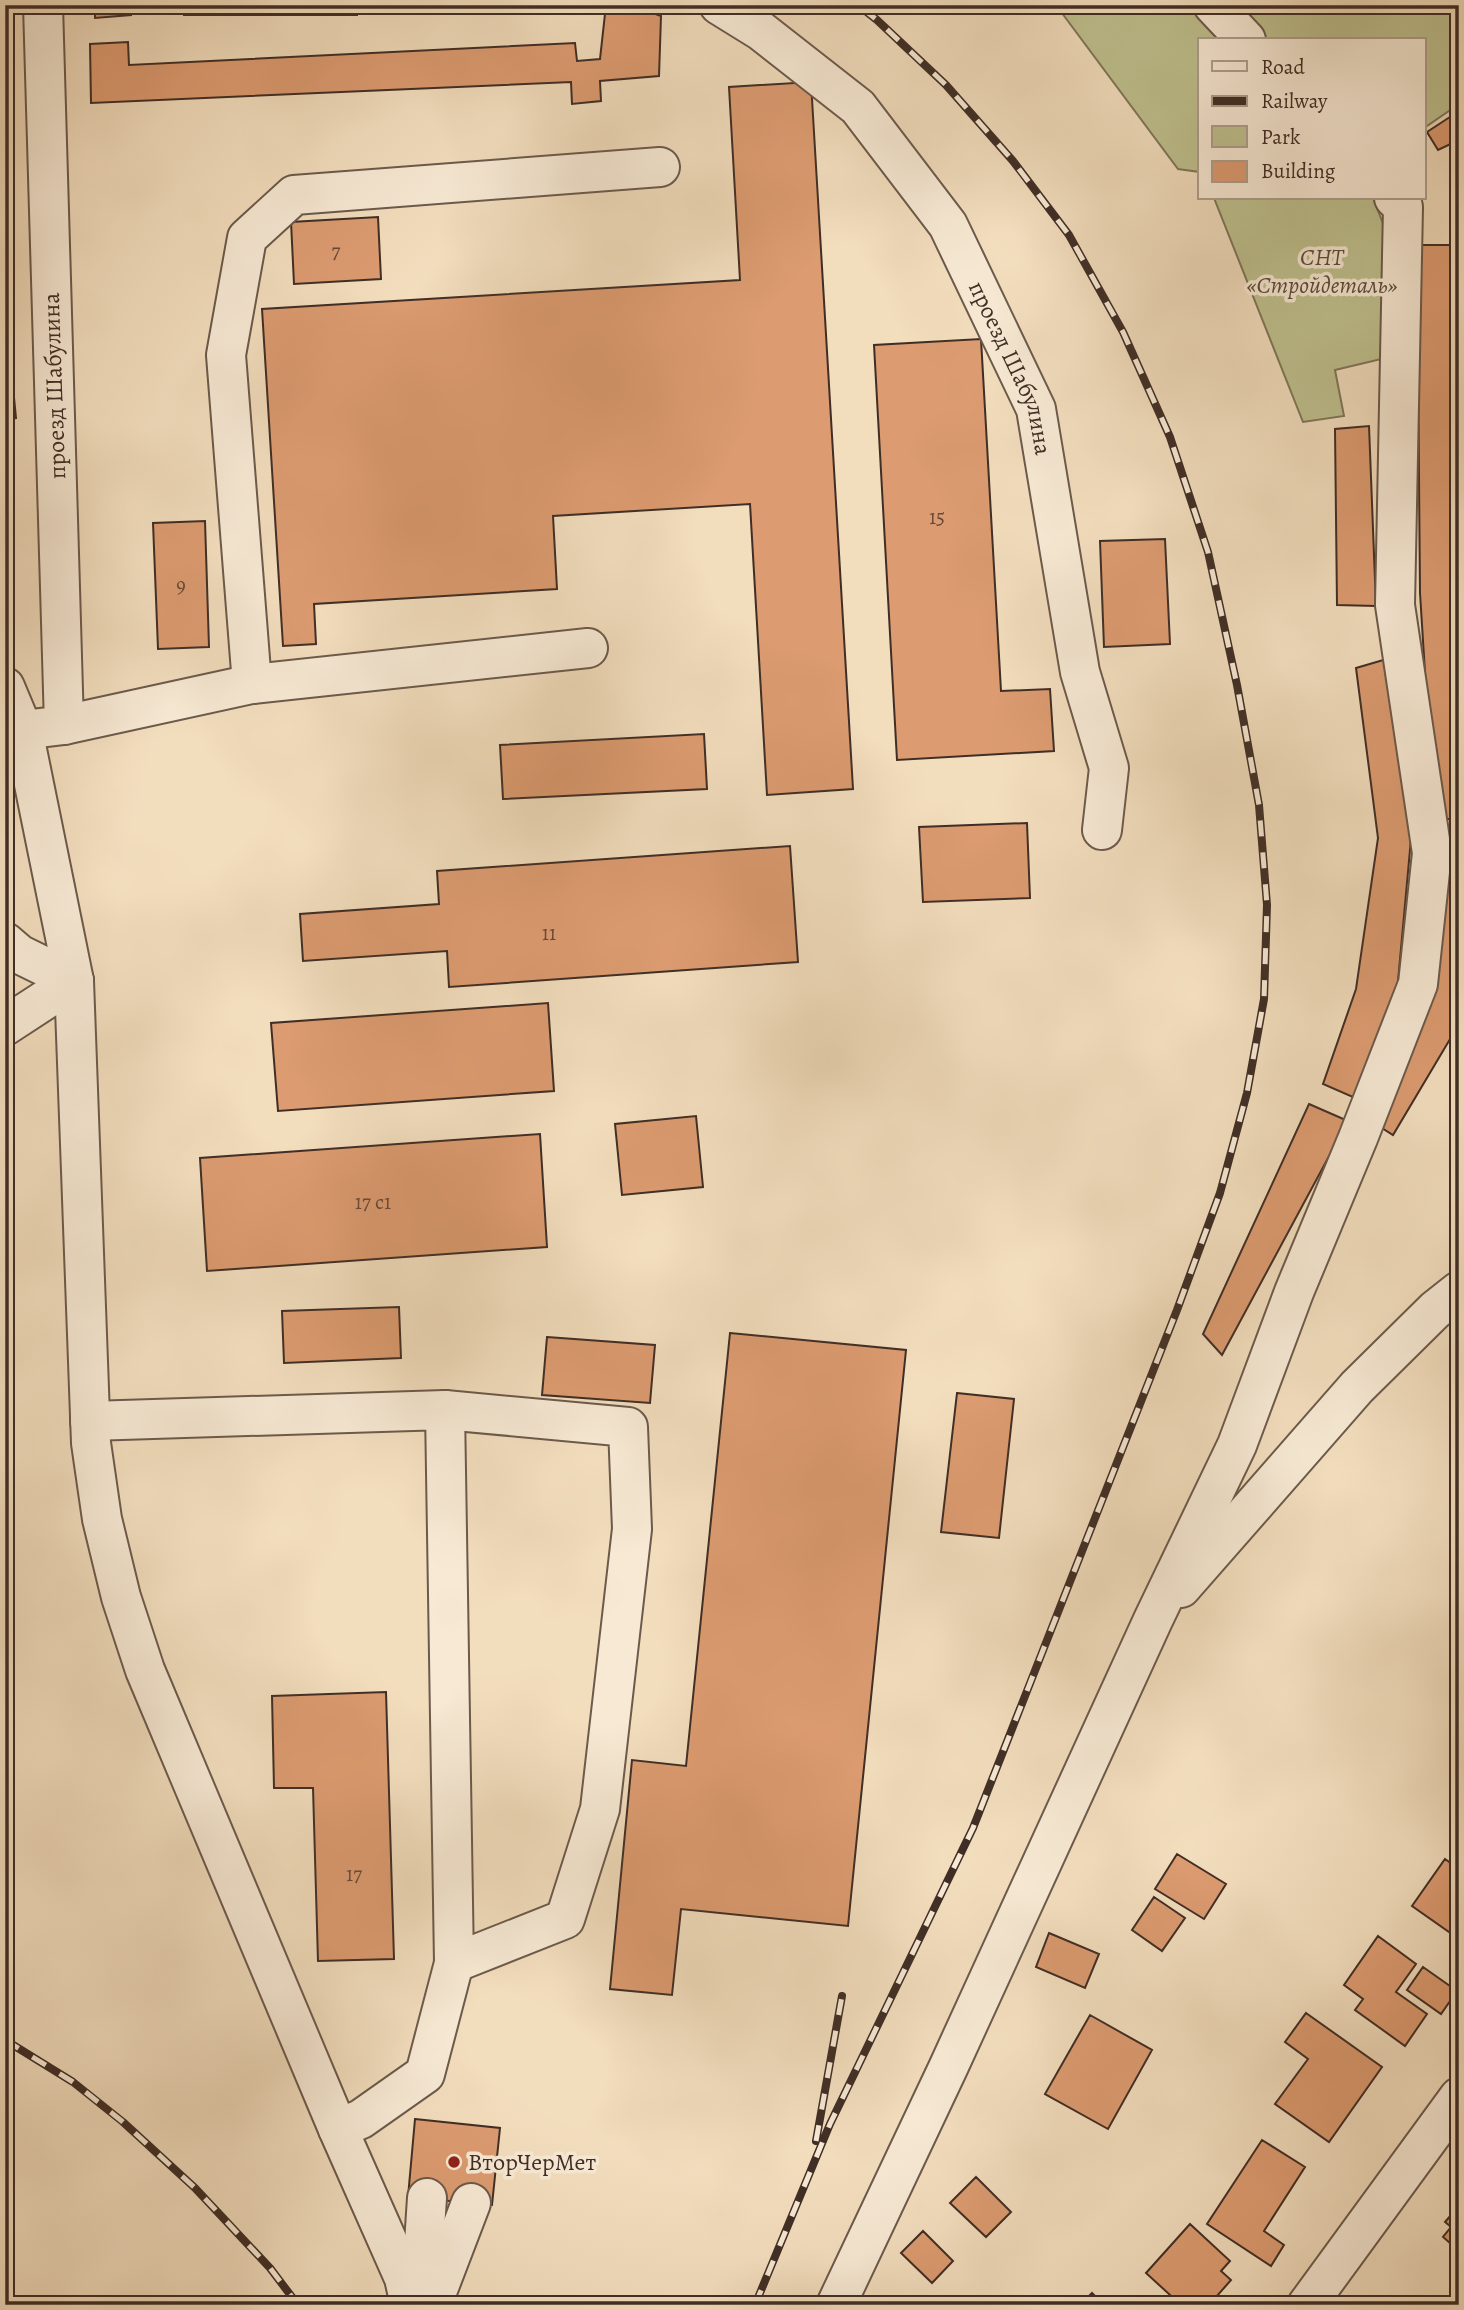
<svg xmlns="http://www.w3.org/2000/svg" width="1464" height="2310" viewBox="0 0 1464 2310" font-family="Alegreya,serif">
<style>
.green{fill:#bec08e;stroke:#7f775a;stroke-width:2}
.building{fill:#dc9b70;stroke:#402e26;stroke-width:2}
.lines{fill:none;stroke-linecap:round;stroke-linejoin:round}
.minor-casing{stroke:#6c5a4c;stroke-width:42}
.minor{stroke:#f7e9d4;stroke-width:38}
.rail-casing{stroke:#402e26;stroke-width:8}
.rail{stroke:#f7e9d4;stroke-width:5;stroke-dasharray:16;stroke-linecap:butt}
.poi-dot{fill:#8f2418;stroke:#f7e9d4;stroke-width:2.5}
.labels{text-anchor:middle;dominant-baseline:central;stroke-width:7;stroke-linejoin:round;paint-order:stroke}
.number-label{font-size:21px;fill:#674938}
.park-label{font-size:24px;font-style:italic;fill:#594b3b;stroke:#f7e9d4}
.street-label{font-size:24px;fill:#402e26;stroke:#f7e9d4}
.poi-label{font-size:24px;fill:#402e26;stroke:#f7e9d4;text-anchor:start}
</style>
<rect width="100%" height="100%" fill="#f2ddbd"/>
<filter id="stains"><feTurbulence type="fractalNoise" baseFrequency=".00286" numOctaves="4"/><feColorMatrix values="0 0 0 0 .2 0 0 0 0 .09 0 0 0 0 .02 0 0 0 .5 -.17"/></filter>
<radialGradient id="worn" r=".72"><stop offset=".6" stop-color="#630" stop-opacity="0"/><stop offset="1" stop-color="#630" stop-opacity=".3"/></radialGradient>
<path class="green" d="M1056,5H1459V104L1424,128V40H1200V172L1178,169Z
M1214,198H1373L1395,254L1394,356L1335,370L1344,416L1303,422Z"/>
<path class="building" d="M95,5H130L131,15L95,18Z
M183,5H357V15H184Z
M606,5H631L661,16L659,76L600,81L601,101L572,104L571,82L91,103L90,44L128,42L129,65L575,43L577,61L600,59Z
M811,82L853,789L767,795L750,504L553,516L557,589L314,604L316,644L283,646L262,309L740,280L729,87Z
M1459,111V140L1438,150L1427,132Z
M378,217L381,279L294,284L291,222Z
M1417,245H1453L1455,763L1459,774V819H1443L1431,768L1420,593Z
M5,305L16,418L5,419Z
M981,339L1001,691L1050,689L1054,751L897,760L874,345Z
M1369,426L1376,606L1337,605L1335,429Z
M205,521L209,647L158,649L153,523Z
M1165,539L1170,644L1104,647L1100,541Z
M1390,658L1412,828L1397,992L1355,1098L1323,1084L1356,989L1378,838L1356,668Z
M704,734L707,789L503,799L500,745Z
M1027,823L1030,898L923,902L919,827Z
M790,846L798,962L449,987L447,951L303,961L300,914L439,904L437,871Z
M1449,864L1459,865V1024L1393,1135L1374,1123L1433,999Z
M548,1003L554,1091L278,1111L271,1023Z
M1309,1104L1348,1121L1222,1355L1203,1334Z
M696,1116L703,1187L622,1195L615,1124Z
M540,1134L547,1247L207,1271L200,1158Z
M399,1307L401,1358L284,1363L282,1311Z
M730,1333L906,1350L848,1926L681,1909L672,1995L610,1989L632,1760L686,1766Z
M547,1337L655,1345L650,1403L542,1395Z
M957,1393L1014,1399L999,1538L941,1532Z
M386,1692L394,1959L318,1961L313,1788H274L272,1696Z
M1177,1854L1226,1884L1204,1919L1155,1889Z
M1445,1859L1459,1869V1939L1412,1906Z
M1154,1897L1185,1918L1162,1951L1132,1930Z
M1049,1933L1099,1954L1085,1988L1036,1967Z
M1378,1936L1416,1964L1396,1992L1427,2014L1405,2046L1355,2010L1363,1999L1344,1985Z
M1423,1967L1457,1991L1441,2014L1407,1990Z
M1306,2013L1382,2067L1329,2142L1275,2104L1308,2059L1285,2042Z
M1090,2015L1152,2050L1108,2129L1045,2094Z
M415,2119L500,2128L492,2205L408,2197Z
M1262,2140L1305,2167L1264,2231L1284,2245L1271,2266L1207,2224Z
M976,2177L1011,2212L986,2237L950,2203Z
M1459,2206V2251L1443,2237L1451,2227L1445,2222Z
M1190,2224L1230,2261L1221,2271L1231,2280L1209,2305H1181L1146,2273Z
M923,2231L953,2261L932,2283L901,2253Z
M5,2272H7L9,2305H5Z
M1092,2293L1104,2305H1080Z"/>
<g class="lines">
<g class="minor-casing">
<g id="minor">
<path id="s1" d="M719,5L761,31L858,107L948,225L1036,409L1080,672L1109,768L1102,830"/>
<path d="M1213,5L1246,40"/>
<path d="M252,684L226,355L247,238L294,195L660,167"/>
<path d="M5,687L23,730L74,981L91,1443L102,1519L121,1597L145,1670L338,2129L404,2278L410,2305"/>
<path d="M64,725L252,684L588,648"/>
<path d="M23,730L64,725L43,5"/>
<path d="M5,942L19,954L74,981"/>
<path d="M5,1026L74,981"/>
<path d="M445,1410L628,1427L632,1529L600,1809L565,1919L454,1963"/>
<path d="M90,1421L445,1410L454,1963L425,2074L361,2119L338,2129"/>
<path d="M1181,1588L1357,1387L1435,1310L1459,1291"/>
<path d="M420,2305L427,2198"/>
<path d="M432,2305L471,2203"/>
<path d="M836,2305L948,2068L1153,1620L1237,1445L1294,1292L1358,1138L1418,984L1432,853L1395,605L1403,207L1394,198"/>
<path d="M1307,2305L1459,2097"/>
</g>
</g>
<use href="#minor" class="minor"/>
<g class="rail-casing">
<path id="rail" d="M5,2040L73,2082L123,2122L195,2188L270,2268L298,2305
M816,2141L842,1996
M755,2305L830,2124L973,1828L1177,1310L1220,1193L1247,1093L1264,999L1267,905L1259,805L1237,685L1208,552L1170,437L1123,332L1069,235L1013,161L946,85L877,20L858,5"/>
</g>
<use href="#rail" class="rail"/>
</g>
<circle class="poi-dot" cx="454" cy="2162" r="7"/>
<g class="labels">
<g class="number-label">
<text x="336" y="251">7</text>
<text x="937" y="517">15</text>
<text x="181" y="585">9</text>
<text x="549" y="933">11</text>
<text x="373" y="1202">17 с1</text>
<text x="354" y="1874">17</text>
</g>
<g class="park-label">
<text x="1322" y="257">СНТ<tspan x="1322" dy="28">«Стройдеталь»</tspan></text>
</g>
<g class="street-label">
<text stroke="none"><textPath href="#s1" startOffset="478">проезд Шабулина</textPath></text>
<text transform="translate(54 386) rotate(-92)">проезд Шабулина</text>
</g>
<g class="poi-label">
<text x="468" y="2162">ВторЧерМет</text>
</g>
</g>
<rect width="1464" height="2310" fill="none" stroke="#f2ddbd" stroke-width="28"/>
<rect x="7" y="7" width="1450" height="2296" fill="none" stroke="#402e26" stroke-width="3.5"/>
<rect x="14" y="14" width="1436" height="2282" fill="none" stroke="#402e26" stroke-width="2"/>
<rect x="1198" y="38" width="228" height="161" fill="#f7e9d4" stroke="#ae9e8e" stroke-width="2"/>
<rect x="1212" y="61" width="35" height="10" fill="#f7e9d4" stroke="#ae9e8e" stroke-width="2"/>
<text x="1261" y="74" font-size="21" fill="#402e26">Road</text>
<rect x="1212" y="96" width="35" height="10" fill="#402e26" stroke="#ae9e8e" stroke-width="2"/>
<text x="1261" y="108" font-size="21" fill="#402e26">Railway</text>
<rect x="1212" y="126" width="35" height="21" fill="#bec08e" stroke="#ae9e8e" stroke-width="2"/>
<text x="1261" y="144" font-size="21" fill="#402e26">Park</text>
<rect x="1212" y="161" width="35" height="21" fill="#dc9b70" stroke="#ae9e8e" stroke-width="2"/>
<text x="1261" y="178" font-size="21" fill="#402e26">Building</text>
<rect width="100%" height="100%" filter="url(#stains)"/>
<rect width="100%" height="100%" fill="url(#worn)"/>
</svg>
